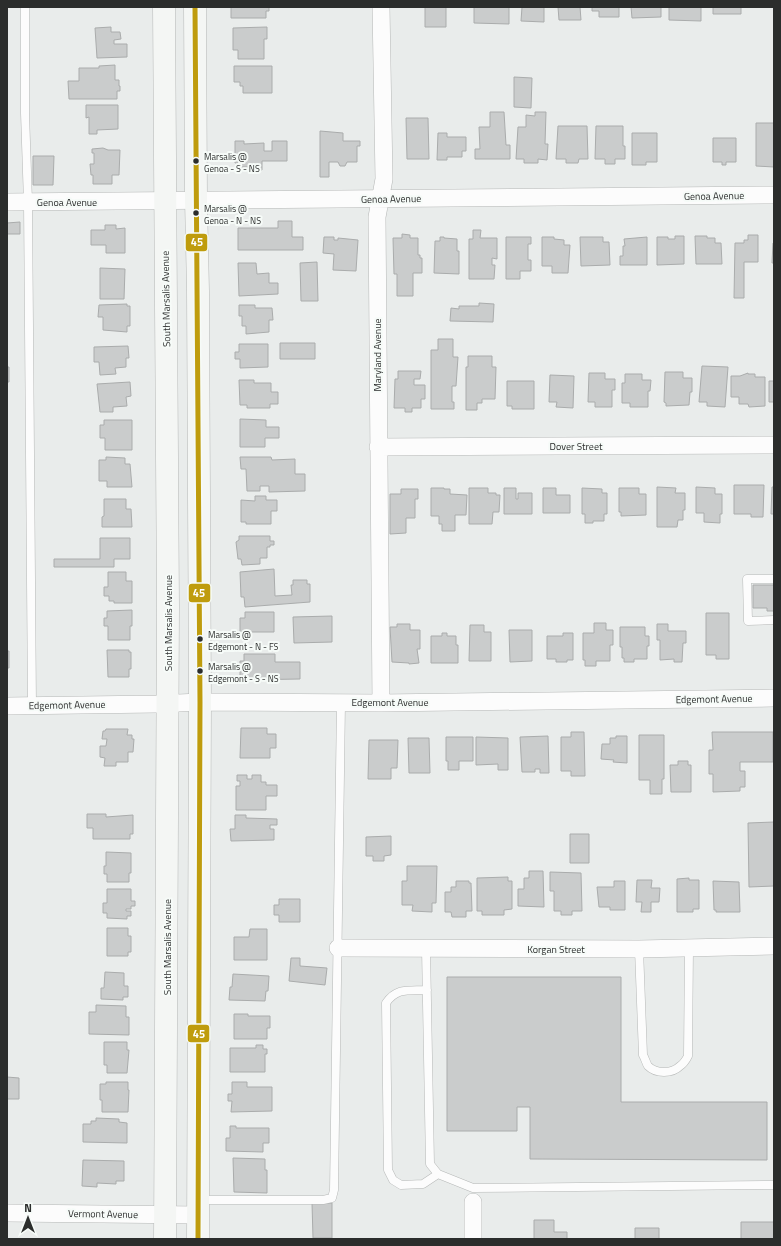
<svg xmlns="http://www.w3.org/2000/svg" width="781" height="1246" viewBox="0 0 781 1246" font-family="'Titillium Web',sans-serif">
<style>
.building{fill:#cacccc;stroke:#aaacac}
.lines{fill:none;stroke-linecap:round;stroke-linejoin:round}
.lane-casing{stroke:#b6b8b7;stroke-width:9}
.street-casing{stroke:#b6b8b7;stroke-width:18}
.secondary-casing{stroke:#b6b8b7;stroke-width:23}
.lane{stroke:#fcfcfc;stroke-width:8}
.street{stroke:#fcfcfc;stroke-width:17}
.secondary{stroke:#f4f6f4;stroke-width:22}
.bus-1-casing{stroke:#f6fbf8;stroke-width:8}
.bus-1{stroke:#bf9c0d;stroke-width:5}
.bus-dot{fill:#2b2d2c;stroke:#f6fbf8;stroke-width:1.5}
.labels{text-anchor:middle;dominant-baseline:central;stroke-width:4;stroke-linejoin:round;paint-order:stroke}
.bus-label{font-size:9px;fill:#2b2d2c;stroke:#f6fbf8;text-anchor:start}
.street-label{font-size:10px;fill:#2b2d2c;stroke:#f6fbf8}
.line-badge{stroke:#f6fbf8;stroke-width:1.5}
.badge-label{font-size:11px;text-anchor:middle;font-weight:bold;fill:#fff}
</style>
<rect width="100%" height="100%" fill="#e9eceb"/>
<path class="building" d="M231,7H269V11H266V18H231Z
M425,7H446V27H425Z
M474,7H509V24L474,23Z
M522,7H544V22L521,21Z
M558,7H580L581,20H559Z
M592,7H619V17H599V11H592Z
M631,7H661V17L632,18Z
M669,7H701V21L669,20Z
M713,7H741V14H713Z
M111,27V32H120L121,39L114,40V44H127V57L97,58L95,28Z
M267,27V39H264V59H238V50H233V28Z
M115,65V80H119V86H120V91H117V99H69L68,81H79V68H99V66Z
M234,66H272V93H243V86H240V82H234Z
M514,77L532,78L531,108L514,107Z
M86,105H118V129L97,130V134H89V117L86,118Z
M490,112H504L506,145H510V159H475V149H480L479,127H490Z
M535,112H546L545,144H548L547,160L538,159V163H524V159H516L518,127H526V115L535,116Z
M406,118H428L429,159H407Z
M756,123H774V167L756,166Z
M558,126H587L588,159H579L578,163H566V159H556Z
M596,126H623V146H625V159H615V164H605V159H595Z
M320,131L343,133V141H360V146H357V162H347L345,166H340L338,162H329V177H320Z
M438,133H447V137H466V151H462V157H447V160H437Z
M632,133H657V162H646V165H632Z
M713,138H736V162H726V165H722V162H713Z
M235,141H244V144L264,143V151H272V141H287V161H262V170H251V167H239V163H235Z
M103,148L108,150H120L119,175H112V184H93V175H91L90,164H94V153H92V149Z
M33,156H54L53,185H33Z
M278,221H292V237H303V250H238V228H278Z
M20,222V234H7V248V223Z
M105,225H116V229L125,228V253H106V245H91V230H105Z
M473,230H481L480,238H497V259L492,258V265H495L494,279H469V239H473Z
M402,234L410,235V238H418V255H420V258H422V273H413V296H397V274H394L393,238H402Z
M748,235H758V262H744V298H734L735,243H744V240H748Z
M675,236H684V264L657,265V237H668V239H675Z
M695,236H707V238H715V243H721L722,264H696Z
M324,237H334V240H338V238L358,240L356,271L333,270L334,254L323,253Z
M440,237H444V238L457,239V251H459V274L434,273L435,241H440Z
M506,237H531V244H528V260H531V271H520V279H506Z
M542,237H554V239L564,240V245H570L568,273H552V266H542Z
M580,237H603V242H609L610,265L581,266Z
M647,237V265H620V256H623V246H625L624,239Z
M773,243L774,244V263H772Z
M317,262L318,301H301L300,263Z
M238,263H256L257,274L269,273V283H278V294L239,296Z
M100,268L125,269L124,299H100Z
M479,303L494,304L493,322L450,321L451,308L459,309V306H479Z
M127,304V306H130V326H127V332L103,330V317H98L99,305Z
M239,305H255V308H272L273,320H269V332L246,334V326H242V316H239Z
M438,339H453V357H458L456,386H452V402H454V409H431V350H438Z
M280,343H315V359H280Z
M239,344H268V367L240,368V359H235V352H239Z
M128,346L129,358H126V367L115,368L116,374L100,375L99,362H94V347Z
M468,356H492V367H496L495,399H482V403H477V410H466V367H468Z
M702,366L728,367L725,407L707,406V402H699Z
M7,367H9V382H7Z
M398,371H421L420,379H414V385H425V399H421V408H412V412H405V408H394L395,379H398Z
M665,372H683V378H692V392H690L689,405L666,406V403L664,402Z
M589,373H605V379H615V390H612V407H595V402H588Z
M748,373V374H755V377H765V406L749,407L748,404H739V397H731V376H740Z
M625,374H642V380H651L650,391H648V407H630V403H622V383H625Z
M550,375L574,376L573,408L556,407L557,402H549Z
M239,380H254V383H271V392H278V404H270V408H247V405H240Z
M507,381H534V409H512V406H507Z
M769,381H774V402H769Z
M130,382L131,396L126,397L127,406L113,407V412H100L97,384Z
M240,419L266,420V427H279V438H265V447H240Z
M104,420H132V450H105V438H100V425H104Z
M106,457L125,458V464H130L132,487H107V481H99V460H106Z
M240,457H271L272,460L295,459V474H305V491L269,492V486H260V491H247L246,469H241Z
M734,485H764L763,517H751V514H734Z
M657,487L676,488L675,493H685V510H683V520H678L677,527H657Z
M696,487L715,488V494H722V514H720V523L704,522V513H696Z
M772,487H774V514H771Z
M431,488H444V489H450V494L467,495L466,515H455V531H442V524H439V516H431Z
M469,488H488V493H496V495H500L499,512H493L492,524H469Z
M504,488H516V499H518V493H532V514H504Z
M543,488H556V495H570V513H543Z
M582,488L602,489V493H607V514H604V521H593V523H585V514H582Z
M619,488H639V494H646V515L621,516V512H619Z
M401,489H418V499H415V518H406V533L390,534V494H401Z
M255,496H266V500H277V511H271V524H246V522H241V500L255,501Z
M104,499H126V509H131L132,527H102V517L104,516Z
M239,536H270V541H274V545H270V547H267V558H260V564L242,565L241,559H238L236,542L239,540Z
M100,538H130V559H114V567H54V559H100Z
M274,569L275,596L292,595L291,585H293V580H307V584H310V602L245,607L244,597H241L240,572Z
M108,572H126V581H132V603H114V601H109V596H104V587H108Z
M753,585H774V611H767V608H753Z
M132,610V626H130V640H108V626H104V618H107V611Z
M245,612H274V632H240V618H245Z
M706,613H729V659H716V655H706Z
M332,616V642L294,643L293,617Z
M594,623H606V630H613V645H610V661H596V666H585V660H583V633H594Z
M397,624H410V630H420V649H417L419,663L409,664V663L392,662L390,627H397Z
M657,624H668V631H686V643H683L682,662H674V659L660,660V640H657Z
M470,625H484V632H491V661H469Z
M620,627H645V636H649V646H647V659H634V662H624V658H622V647H620Z
M509,630H532V661L510,662Z
M442,633H447V636H456V645H458V663H431V636H442Z
M563,633H573V660H567V662H556V659H547V636H563Z
M107,650H129V652H131V669H129V677H108Z
M7,651H9V668H7Z
M244,654H275V662H300V679L240,680V661H244Z
M241,728H267V734H276V748H270V758H240Z
M106,729H128L127,735H132V739H134L133,752H128V762H116V766H104L105,758L100,757V746H106L107,739H102L103,731H105Z
M571,732H584L585,776H571V771H561V737H571Z
M712,732H773V762H740V771H745V787H740V791L713,792V774H709V750H713Z
M639,735H664V779H662V794H650V780H639Z
M548,736L549,773H540V769H535V772H522L520,737Z
M616,736H627V763L613,762L614,760L601,759L602,744H610V738H616Z
M446,737H473V761H459V770H448V761H446Z
M476,737L508,738V770H498V764L476,765Z
M408,738H429L430,773H409Z
M369,740H398L397,768H391V779H368Z
M678,761H688V765H691V792H671L670,765H678Z
M237,775H247V779H252V775H261V782H266V785H277V796H266V810H236V786H240V781H237Z
M87,814H106V817L133,815V834H130V839H93V828H87Z
M235,815H246V818L277,819V825H270V829H274V840L231,841L230,829H235Z
M774,822V886L749,887L748,823Z
M570,834H589V863H570Z
M391,836V855L384,856V861H373V856H366V837Z
M106,852L131,853V873H129V882H107V874H104V866H106Z
M407,866H437L436,903H432V912L412,911L413,905H402V881H407Z
M529,871H543L544,907L518,906V889H524V878H529Z
M550,872L581,873L582,911H572V915H561V911H554V891H550Z
M508,877V881H512V909L504,910V915H482V911H477V878Z
M689,878V880H699V909H693V912H677V879Z
M637,880H652L651,888H660L659,902H651V912H641L642,902H636Z
M456,881H469V883H471L472,911H466V917H452L451,912H445V892H451V887H456Z
M614,881H625V910H610V907H599L597,887H614Z
M713,881L739,882L740,912H716V910H714Z
M107,889H131V901H135V906H131V909H126V911H131V916H127V919L107,918V913H103V903H107Z
M279,899H300V922H279V915H274V905H279Z
M107,928H128V936H131V952H128V956H107Z
M250,929H267V960H234V937H249Z
M291,958H300V966L327,968L325,985L289,981Z
M105,972L124,973V986H128V997H123V1000L101,999V988H104Z
M233,974L269,976L268,991H266L265,1001L229,1000L230,987H232Z
M447,977H621V1102H767V1160L530,1159V1107H517V1131H447Z
M96,1005L126,1006V1017H129V1035L89,1034V1012H96Z
M234,1014H248V1016H270V1028H267V1039H234Z
M104,1042H127V1050H129L127,1073H107V1065H104Z
M256,1045H263V1049H267V1054H265V1072H230V1048H256Z
M7,1077L19,1078V1099H7Z
M106,1082H128V1090H129L128,1112H102V1100H100V1084H106Z
M232,1082H247V1087H272V1111L231,1112L232,1101H228V1094H232Z
M96,1118L119,1119V1122L127,1123V1143L83,1142V1124H91V1121H96Z
M230,1126H236V1128H269V1143H263V1152L226,1151V1138H230Z
M233,1158L265,1159V1170H267V1193L234,1192Z
M83,1160L124,1161V1181H116V1184L97,1183V1187L82,1186Z
M312,1203H332V1238H313Z
M534,1220H554V1232H567V1239H534Z
M741,1222H774V1239H741Z
M635,1228H659V1239H635Z"/>
<g class="lines">
<g class="lane-casing">
<path id="lane" d="M25,7V113L28,202L32,706
M774,579H747L748,621L774,620
M426,949L430,1164L438,1174L473,1188L774,1185
M639,949L643,1055C645,1058 646,1063 648,1066C656,1074 672,1074 680,1066C683,1064 686,1060 688,1056L689,948
M427,990C409,991 397,987 386,1003L388,1170L393,1180L401,1185L423,1184L438,1174
M198,1200H323L332,1198L334,1190L341,703"/>
</g>
<g class="street-casing">
<path id="street" d="M7,202L774,195
M378,447L774,445
M381,703L377,217L384,179L381,7
M7,706L157,704L200,702L381,703L774,698
M338,948L639,949L774,946
M473,1202V1239
M7,1213L198,1215"/>
</g>
<g class="secondary-casing">
<path id="secondary" d="M164,7L168,607L165,1239
M195,7L196,200L198,291L200,702L198,1239"/>
</g>
<use href="#lane" class="lane"/>
<use href="#street" class="street"/>
<use href="#secondary" class="secondary"/>
<g class="bus-1-casing">
<path id="bus-1" d="M195,7L200,702L198,1239"/>
</g>
<use href="#bus-1" class="bus-1"/>
</g>
<g class="bus-dot">
<circle cx="196" cy="161" r="3.5"/>
<circle cx="196" cy="213" r="3.5"/>
<circle cx="200" cy="639" r="3.5"/>
<circle cx="200" cy="671" r="3.5"/>
</g>
<g class="labels">
<g class="bus-label">
<text x="204" y="156">Marsalis @<tspan x="204" dy="12">Genoa - S - NS</tspan></text>
<text x="204" y="208">Marsalis @<tspan x="204" dy="12">Genoa - N - NS</tspan></text>
<text x="208" y="634">Marsalis @<tspan x="208" dy="12">Edgemont - N - FS</tspan></text>
<text x="208" y="666">Marsalis @<tspan x="208" dy="12">Edgemont - S - NS</tspan></text>
</g>
<g class="street-label">
<text transform="translate(714 196) rotate(-1)">Genoa Avenue</text>
<text transform="translate(391 199) rotate(-1)">Genoa Avenue</text>
<text x="67" y="202">Genoa Avenue</text>
<text transform="translate(166 299) rotate(-91)">South Marsalis Avenue</text>
<text transform="translate(377 355) rotate(-90)">Maryland Avenue</text>
<text x="576" y="446">Dover Street</text>
<text transform="translate(168 623) rotate(-90)">South Marsalis Avenue</text>
<text transform="translate(714 699) rotate(-1)">Edgemont Avenue</text>
<text x="390" y="702">Edgemont Avenue</text>
<text transform="translate(67 705) rotate(-1)">Edgemont Avenue</text>
<text transform="translate(167 947) rotate(-90)">South Marsalis Avenue</text>
<text x="556" y="949">Korgan Street</text>
<text transform="translate(103 1214) rotate(1)">Vermont Avenue</text>
</g>
</g>
<g class="line-badge">
<rect x="185" y="233" width="23" height="19" rx="4" fill="#bf9c0d"/>
<rect x="188" y="583" width="23" height="20" rx="4" fill="#bf9c0d"/>
<rect x="187" y="1024" width="23" height="19" rx="4" fill="#bf9c0d"/>
</g>
<g class="badge-label">
<text x="197" y="246">45</text>
<text x="199" y="597">45</text>
<text x="199" y="1038">45</text>
</g>
<rect width="781" height="1246" fill="none" stroke="#2b2d2c" stroke-width="16"/>
<g transform="translate(28 1218)" stroke="#f6fbf8" stroke-width="3" paint-order="stroke">
<path d="M0-3L7 15L0 10L-7 15Z" fill="#2b2d2c"/>
<text y="-6" font-size="11" font-weight="bold" text-anchor="middle" fill="#2b2d2c">N</text>
</g>
</svg>
